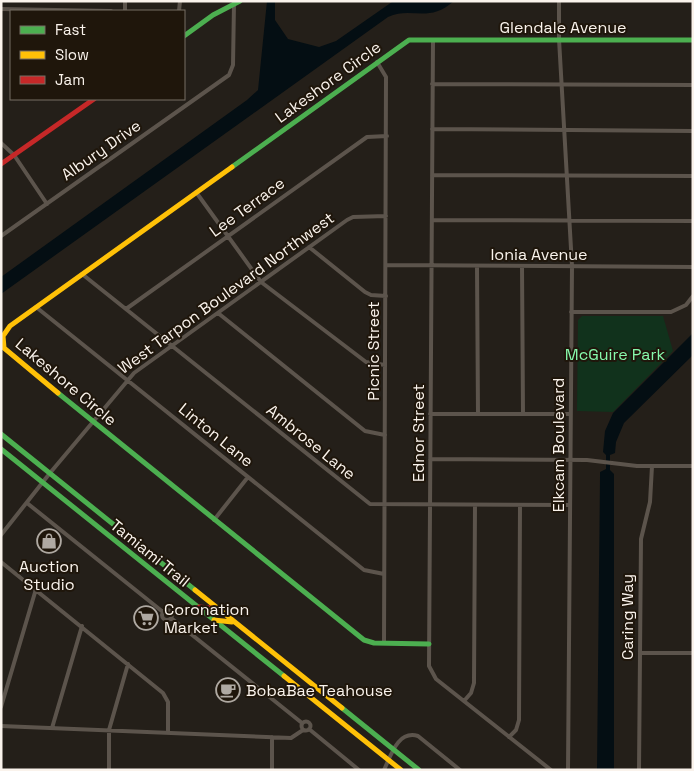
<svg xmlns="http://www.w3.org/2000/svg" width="694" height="771" viewBox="0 0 694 771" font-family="'Space Grotesk',sans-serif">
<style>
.green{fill:#11321c}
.water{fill:#040e13}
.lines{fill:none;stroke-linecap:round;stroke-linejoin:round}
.street{stroke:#5c544c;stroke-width:4}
.fast{stroke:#4caf50;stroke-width:5}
.slow{stroke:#ffc107;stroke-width:5}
.jam{stroke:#c62828;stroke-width:5}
.labels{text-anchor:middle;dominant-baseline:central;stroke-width:4;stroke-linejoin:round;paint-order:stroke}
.street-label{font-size:16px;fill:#faf3ec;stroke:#1f160b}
.park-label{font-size:16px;fill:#87f9ac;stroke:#1f160b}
.poi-label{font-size:16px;fill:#faf3ec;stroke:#1f160b;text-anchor:start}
</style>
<rect width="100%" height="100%" fill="#241f19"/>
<path class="green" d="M582,316H663L673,351L613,412L577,411L578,320Z"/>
<path class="water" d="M267,1H275V20L288,39L319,47L336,41L392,2L454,1C428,24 412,6 388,17L1,294V277L247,100L258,90Z
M693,333V355L624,423L616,442L615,453L610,455V470L614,474V770H597L600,477V472L606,469V455L603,452L605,431L613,413Z"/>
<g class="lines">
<path class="street" d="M559,1V39L572,266L568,770
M1,9L111,11
M125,11V1
M179,11L180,1
M433,40L429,666L436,679L551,770
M377,62L386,77L384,643
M432,84L693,85
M432,129L693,131
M1,143L14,155L47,204
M432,175L693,176
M196,192L261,282L366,362L385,365
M432,220L693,221
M1,236L229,75L233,65L234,3
M309,247L365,292L371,295L386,296
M386,265L693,267
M477,266L478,414
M522,266L523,414
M82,274L370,504L570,505
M36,307L364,570L384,574
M126,309L367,137L387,136
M571,312H671L686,305L693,296
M218,313L365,431L385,435
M430,414H571
M430,459L587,460L637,466H693
M27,503L163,612
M214,520L248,477
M1,535L50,473L134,373L347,220L353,217L386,216
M1,562L163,693L168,702V733
M162 615a5 5 0 1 1 10 0a5 5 0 1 1-10 0Z
M171,618L302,723
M640,653H693
M464,701L471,693L474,683L475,505
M1,707L36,589
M301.5 726a4.5 4.5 0 1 1 9 0a4.5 4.5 0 1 1-9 0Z
M1,726L291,738L303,730
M52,728L82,626
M309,729L359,770
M509,737L516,730L519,720L520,505
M109,770V730L128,664
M272,770V737
M384,770C391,755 398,730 418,736L460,770
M639,770L641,539L650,502L652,466"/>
<path class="fast" d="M184,36L213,15L240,1
M232,167L409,40H693
M58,393L364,640L374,643L429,644
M1,434L195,590
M1,449L284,676
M342,708L419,770"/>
<path class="slow" d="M58,393L4,348L3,336L10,326L232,167
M195,590L342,708
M214,620L232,622
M284,676L401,770"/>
<path class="jam" d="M1,164L94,99
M199,607L220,609"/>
</g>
<defs>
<g id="shop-ring" transform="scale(1.25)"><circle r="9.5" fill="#1f160b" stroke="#afa9a2" stroke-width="1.5"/><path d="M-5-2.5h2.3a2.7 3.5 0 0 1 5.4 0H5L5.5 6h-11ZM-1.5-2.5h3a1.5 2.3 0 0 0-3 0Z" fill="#afa9a2"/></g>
<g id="supermarket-ring" transform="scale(1.25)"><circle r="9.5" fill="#1f160b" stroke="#afa9a2" stroke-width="1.5"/><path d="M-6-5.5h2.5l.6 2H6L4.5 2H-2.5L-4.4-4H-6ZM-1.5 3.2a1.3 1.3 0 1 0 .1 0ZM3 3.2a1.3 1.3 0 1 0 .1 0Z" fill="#afa9a2"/></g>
<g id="cafe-ring" transform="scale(1.25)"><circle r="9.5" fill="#1f160b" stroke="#afa9a2" stroke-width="1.5"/><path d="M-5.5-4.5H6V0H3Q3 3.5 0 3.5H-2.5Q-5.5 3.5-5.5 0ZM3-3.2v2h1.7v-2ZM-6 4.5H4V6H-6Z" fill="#afa9a2"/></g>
</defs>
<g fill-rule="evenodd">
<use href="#shop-ring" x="49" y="541"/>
<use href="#supermarket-ring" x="146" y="618"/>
<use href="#cafe-ring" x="228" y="690"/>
</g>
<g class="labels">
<g class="street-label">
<text x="563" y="27">Glendale Avenue</text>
<text transform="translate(328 82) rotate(-36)">Lakeshore Circle</text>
<text transform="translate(101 150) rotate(-35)">Albury Drive</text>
<text transform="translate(247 207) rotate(-36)">Lee Terrace</text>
<text x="539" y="254">Ionia Avenue</text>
<text transform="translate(226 293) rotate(-36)">West Tarpon Boulevard Northwest</text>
<text transform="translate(373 351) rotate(-90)">Picnic Street</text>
<text transform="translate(66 382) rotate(40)">Lakeshore Circle</text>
<text transform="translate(418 433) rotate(-90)">Ednor Street</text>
<text transform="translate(216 435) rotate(39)">Linton Lane</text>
<text transform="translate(311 442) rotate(39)">Ambrose Lane</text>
<text transform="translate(558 445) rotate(-90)">Elkcam Boulevard</text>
<text transform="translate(150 553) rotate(39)">Tamiami Trail</text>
<text transform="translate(627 617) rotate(-90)">Caring Way</text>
</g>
<g class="park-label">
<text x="615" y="354">McGuire Park</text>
</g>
<g class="poi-label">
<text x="49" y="566" text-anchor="middle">Auction<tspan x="49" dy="18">Studio</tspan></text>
<text x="164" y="609">Coronation<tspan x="164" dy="18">Market</tspan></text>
<text x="246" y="690">BobaBae Teahouse</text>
</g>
</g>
<rect width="694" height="771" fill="none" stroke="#faf3ec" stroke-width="5"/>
<rect x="10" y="10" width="175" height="90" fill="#1f160b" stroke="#776e65"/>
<rect x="20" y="26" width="25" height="8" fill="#4caf50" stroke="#776e65"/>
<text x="55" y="35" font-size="15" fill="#faf3ec">Fast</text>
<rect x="20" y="51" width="25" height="8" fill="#ffc107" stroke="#776e65"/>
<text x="55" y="60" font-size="15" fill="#faf3ec">Slow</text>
<rect x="20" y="76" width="25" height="8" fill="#c62828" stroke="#776e65"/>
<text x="55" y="85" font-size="15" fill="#faf3ec">Jam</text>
</svg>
